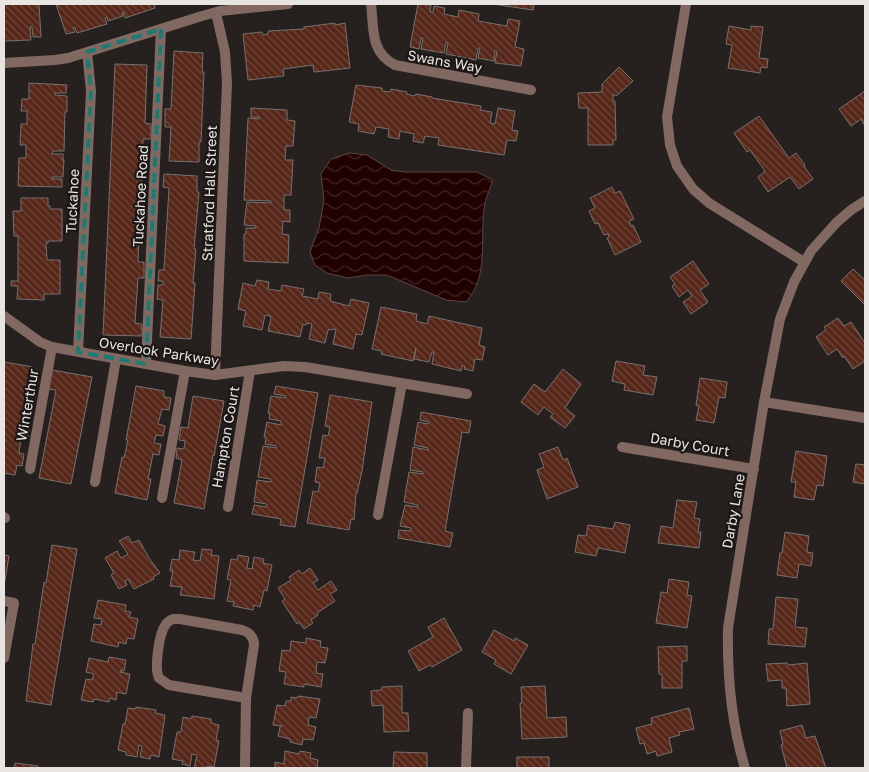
<svg xmlns="http://www.w3.org/2000/svg" width="869" height="772" viewBox="0 0 869 772" font-family="'Golos Text',sans-serif">
<style>
.water{fill:url(#water-waves);stroke:#5c4444}
.building{fill:url(#building-back-hatch);stroke:#77716f}
.lines{fill:none;stroke-linecap:round;stroke-linejoin:round}
.minor{stroke:#816961;stroke-width:10}
.marked{fill:none;stroke:#1a7c74;stroke-width:4;stroke-dasharray:10 6;stroke-linejoin:round}
.labels{text-anchor:middle;dominant-baseline:central;stroke-width:4.5;stroke-linejoin:round;paint-order:stroke}
.street-label{font-size:14px;fill:#e7e4e2;stroke:#1c1715}
</style>
<defs>
<pattern id="water-waves" width="16" height="10" patternUnits="userSpaceOnUse" patternTransform="scale(1.25)"><rect width="16" height="10" fill="#210000"/><path d="M0 5q4-4 8 0t8 0" fill="none" stroke="#412525"/></pattern>
<pattern id="building-back-hatch" width="6" height="6" patternUnits="userSpaceOnUse" patternTransform="scale(1.25)"><rect width="6" height="6" fill="#562719"/><path d="M-1 5l2 2M0 0l6 6M5-1l2 2" fill="none" stroke="#6e463a"/></pattern>
</defs>
<rect width="100%" height="100%" fill="#26201f"/>
<path class="water" d="M349,153L367,155L391,170L405,172H477L493,180C490,189 485,199 484,209C480,240 489,277 466,302L446,300L387,275H367L348,278L327,273L315,265L310,252L319,228L324,200L321,174L331,159Z"/>
<path class="building" d="M4,4H39L41,37H33L32,27H30L31,40L4,41Z
M56,4H154L155,8L125,18L123,12L122,13L123,16L108,21L107,17L105,18L107,24L77,33L75,27L73,28L75,32L66,34Z
M418,4L431,5L430,12H433L434,6L445,8L444,14L458,17L459,10L479,14L478,21L507,26L508,19L520,21L515,47L524,49L521,66L495,63L497,51H495L494,61L478,58L480,48H478L476,60L446,54L448,43L446,42L444,53L421,49L423,38H421L419,49L410,47Z
M492,4H534L533,10Z
M335,23V25L345,23L350,68L314,72L313,65L283,69L284,76L248,80L243,34L262,32L263,35L268,34V31L304,29V27Z
M729,26L751,30V26L763,27L759,58L768,59L767,68L761,67L760,73L728,68L732,45L726,44Z
M174,51L203,53L202,72H204L201,142H199V162L169,161L171,127H165V109H171Z
M115,64L147,65L145,123L151,124V139H143L138,262H144V278H138L135,323L142,324V336L103,335Z
M619,67L633,81L616,96L613,94V101H615L616,140H613V145H588V108H579L578,93L602,92V84Z
M29,83L67,85L66,93H55V95L67,96V112H65L64,151H53L52,154H63V160H64L63,177H52V179H62V187L18,186L19,158H26V145H20L21,124H27V111H21L22,99H29Z
M356,85L382,88V91L390,92L391,89L407,92L406,94L415,96L416,94L432,97V98L481,106L480,110L492,112L490,123L495,124L498,108L515,111L512,130L518,131L516,141L507,140L504,155L438,145L439,138L425,136L423,143L413,141L414,134L400,131L399,139L388,137L389,129L376,127L374,134L358,131L359,124L349,122Z
M865,91V126L861,119L851,126L839,109Z
M251,108L287,110V120L295,121L293,146H286L285,160H293L291,195H284V210H290V222L283,221L282,234L289,235L288,263L244,261V234H246V228H256V226L244,225L247,202L271,203V201L244,200L248,118L259,119V117H251Z
M759,116L789,158L796,153L805,165L804,166L813,179L799,189L790,177L768,192L758,177L765,171L750,150L747,152L734,133Z
M164,174L197,176V192H199L194,249H196L193,283H195L191,339L160,337L163,300L157,299L158,285H163V281H158L159,270H164L169,188L163,187Z
M612,187L615,193L620,191L634,219L629,221L631,226L633,225L641,242L615,255L607,238L609,237L608,234L604,235L598,223L595,224L589,211L595,208L590,198Z
M21,198H48V206H50V209H62V241H48V243H46L47,260H60V294H44V300L17,299L18,286H11V281H18V236H14L13,211H21Z
M693,261L709,284L700,290L708,302L691,314L683,302L692,296L688,290L679,297L672,286L675,284L670,277Z
M853,269L865,280V305L841,281Z
M257,280L269,282L268,289L281,291L282,285L304,289L302,296L318,299L319,292L331,294L330,301L349,306L351,299L369,303L362,335L356,334L353,349L333,344L336,329L328,330L325,343L309,339L312,324L307,323L306,325L303,324L300,337L268,331L271,318L270,316L265,315L262,330L243,326L246,311L238,309L243,283L255,286Z
M381,307L417,314L416,321L427,324L429,316L482,328L479,345L485,347L482,360L475,359L473,371L464,369L465,366H462L461,371L432,364L434,352H432L429,362L414,359L416,348L413,361L381,354L382,351L372,349Z
M838,318L844,326L851,322L865,343V361L853,369L844,356L843,358L837,349L828,355L816,337L826,330L824,327Z
M616,361L645,366L643,375L657,377L653,395L624,390L625,384L612,381Z
M4,362L33,367L23,427L30,428L27,440L21,439L19,453L24,454L22,466L17,465L15,475L4,473Z
M563,369L581,384L565,408L575,416L565,428L550,417L553,414L544,407L538,415L521,402L534,384L545,392Z
M52,370L92,377L71,484L39,478L56,390L48,389Z
M700,378L727,382L725,398L719,397L714,423L696,420L699,406L696,405Z
M136,386L164,391V397L171,398L169,410L162,409L158,424L165,426L163,436L156,435L154,443L161,444L159,455L153,454L148,479H151L147,500L115,493L122,457L124,458L128,440H126Z
M276,386L318,393L295,527L280,525L281,519L252,514L254,505L266,507L267,504L254,502L257,480L271,482V479L258,477L263,446L276,448V446L265,444L266,437H264L267,422L281,425V421L269,419L270,414L268,413L271,396L285,398L286,396L274,394Z
M330,395L372,402L362,471L357,493H356L354,520L351,519L349,530L307,523L313,491L318,492L320,483L315,482L317,467L323,468L325,458H319L323,435L328,436L330,427L325,426Z
M193,396L224,401L214,456L213,455L204,509L174,503L182,460L176,458L177,448L184,449L185,441L179,440L181,427L188,428Z
M421,412L471,421L469,433L462,432L445,531L453,533L450,547L398,538L399,530L411,531V528L400,526L405,505L418,507V505L404,502L409,472L423,474V472L410,470L413,447L428,450V448L414,445L418,422L428,424L429,422L420,420Z
M558,447L563,460L567,458L578,487L547,499L537,470L544,467L539,454Z
M796,451L827,456L823,486L817,485L814,500L794,497L796,482H791Z
M856,464L865,465V484L853,482Z
M677,500L697,502L694,518L700,519L698,532H701L699,548L658,543L661,526L673,528Z
M615,522L630,525L625,553L598,548L596,556L575,552L578,535L586,536L588,525L613,529Z
M785,532L809,536L807,552L813,553L811,566L799,564L797,578L777,575L780,553H782Z
M128,536L132,543L139,540L149,558L160,573L153,577L154,579L134,589L128,579L125,581L127,585L119,589L111,575L114,573L105,558L117,551L121,558L128,554L119,541Z
M52,545L77,549L51,705L26,701L33,644H35L44,582L46,583Z
M202,549L212,550L211,555L219,556L214,599L180,595L182,587L170,586L173,571H170L172,559L179,560L180,550L195,552L193,560L200,561Z
M4,555L9,556L5,581H4Z
M238,555L249,557L247,568L252,569L254,557L264,559L263,563L272,565L267,591L264,590L260,607L254,605L253,610L233,606L234,602L227,601L231,580L227,579L231,559L237,560Z
M310,568L318,580L313,583L318,590L331,581L337,590L330,594L335,601L317,613L318,615L311,620L313,623L304,629L299,622L297,624L282,601L285,599L278,588L291,580L289,577L299,570L302,574Z
M669,579L689,582L687,595L692,596L687,628L656,623L661,592L667,593Z
M776,597L798,599L795,627L807,628L805,647L768,644L769,629H773Z
M98,600L126,605L125,611L131,612L129,617L138,619L134,639L127,638L126,644L119,642L118,647L91,641L94,624L101,625L102,619L94,618Z
M444,618L462,650L432,667L430,665L419,671L408,651L433,637L428,627Z
M494,630L514,641L515,638L528,645L511,674L494,664L496,660L482,652Z
M306,638L321,641L320,647L328,648L325,663L317,662L316,673L323,674L321,687L304,684V687L284,684L286,672L279,671L282,650L290,651L291,641L306,643Z
M687,646V661H682V688H662V674H659L658,647Z
M109,657L126,660L124,671H120V672L130,674L126,694L117,692L116,700L110,698L109,702L94,699L93,702L81,700L86,679L92,680L94,674L86,672L89,658L108,662Z
M787,663L788,665L807,663L810,704L787,706L786,688H782V680L768,681L766,664Z
M402,686V713H408L409,731L384,732L383,705L372,706L371,691L381,690L382,687Z
M545,686L547,718L566,717L567,737L522,739L520,703H522L521,687Z
M298,696L320,699L316,718L309,717L308,725L316,727L313,740L303,739L302,745L290,742V739L278,736L280,727L282,726L273,725L277,705L285,706L286,701H291V697L297,698Z
M136,707L156,710L155,713L165,715L159,757L151,755L150,759L140,757L142,746L139,745L137,757L126,755V752L118,750L123,724H125L128,708L136,709Z
M689,708L694,729L679,732L680,735L669,738L672,752L657,756L656,751L647,754L644,743L640,744L636,728L652,724L651,718Z
M192,716L211,719V723L219,725L216,740L219,741L214,767L207,766L206,768H194L197,755L192,754L190,766L182,764L183,761L172,759L177,732H181L183,717L191,719Z
M802,725L806,738L815,736L826,768H787L781,745L783,744L780,731Z
M285,751L299,754L300,751L311,753L310,758L318,760L317,768H275V762L284,764Z
M394,752L427,753V768H393Z
M517,757H549V768H517Z
M15,763L38,766V768H14Z"/>
<g class="lines">
<path class="minor" d="M371,4C374,29 370,52 395,65L531,90
M686,4L667,117L670,145L677,166L693,189L709,203L804,262
M4,63L55,60L68,58L202,16L220,11L288,4
M4,316L40,342L52,347L185,371L215,375L284,366L305,367L467,394
M78,352L91,91L87,52
M146,364L161,29
M215,375L227,83L225,52L216,13
M764,402L865,418
M622,447L754,469
M30,469L52,347
M95,482L116,359
M162,498L185,371
M228,507L250,371
M378,515L402,383
M4,517L5,518
M4,601L14,603L4,658
M173,619H180L242,630C249,632 254,637 254,645L246,698L169,685L159,678C154,668 159,633 166,624C167,622 171,620 173,619Z
M245,768L246,698
M466,768L468,713
M745,768C731,722 727,676 728,628L764,402L780,319L794,282L811,251L836,223L851,210L865,201"/>
</g>
<path class="marked" d="M161,29L146,364L78,352L91,91L87,52Z"/>
<g class="labels">
<g class="street-label">
<text transform="translate(445 61) rotate(10)">Swans Way</text>
<text transform="translate(209 193) rotate(-88)">Stratford Hall Street</text>
<text transform="translate(140 196) rotate(-87)">Tuckahoe Road</text>
<text transform="translate(72 201) rotate(-87)">Tuckahoe</text>
<text transform="translate(159 351) rotate(9)">Overlook Parkway</text>
<text transform="translate(27 405) rotate(-80)">Winterthur</text>
<text transform="translate(225 437) rotate(-80)">Hampton Court</text>
<text transform="translate(690 444) rotate(10)">Darby Court</text>
<text transform="translate(733 511) rotate(-80)">Darby Lane</text>
</g>
</g>
<rect width="869" height="772" fill="none" stroke="#e7e4e2" stroke-width="10"/>
</svg>
